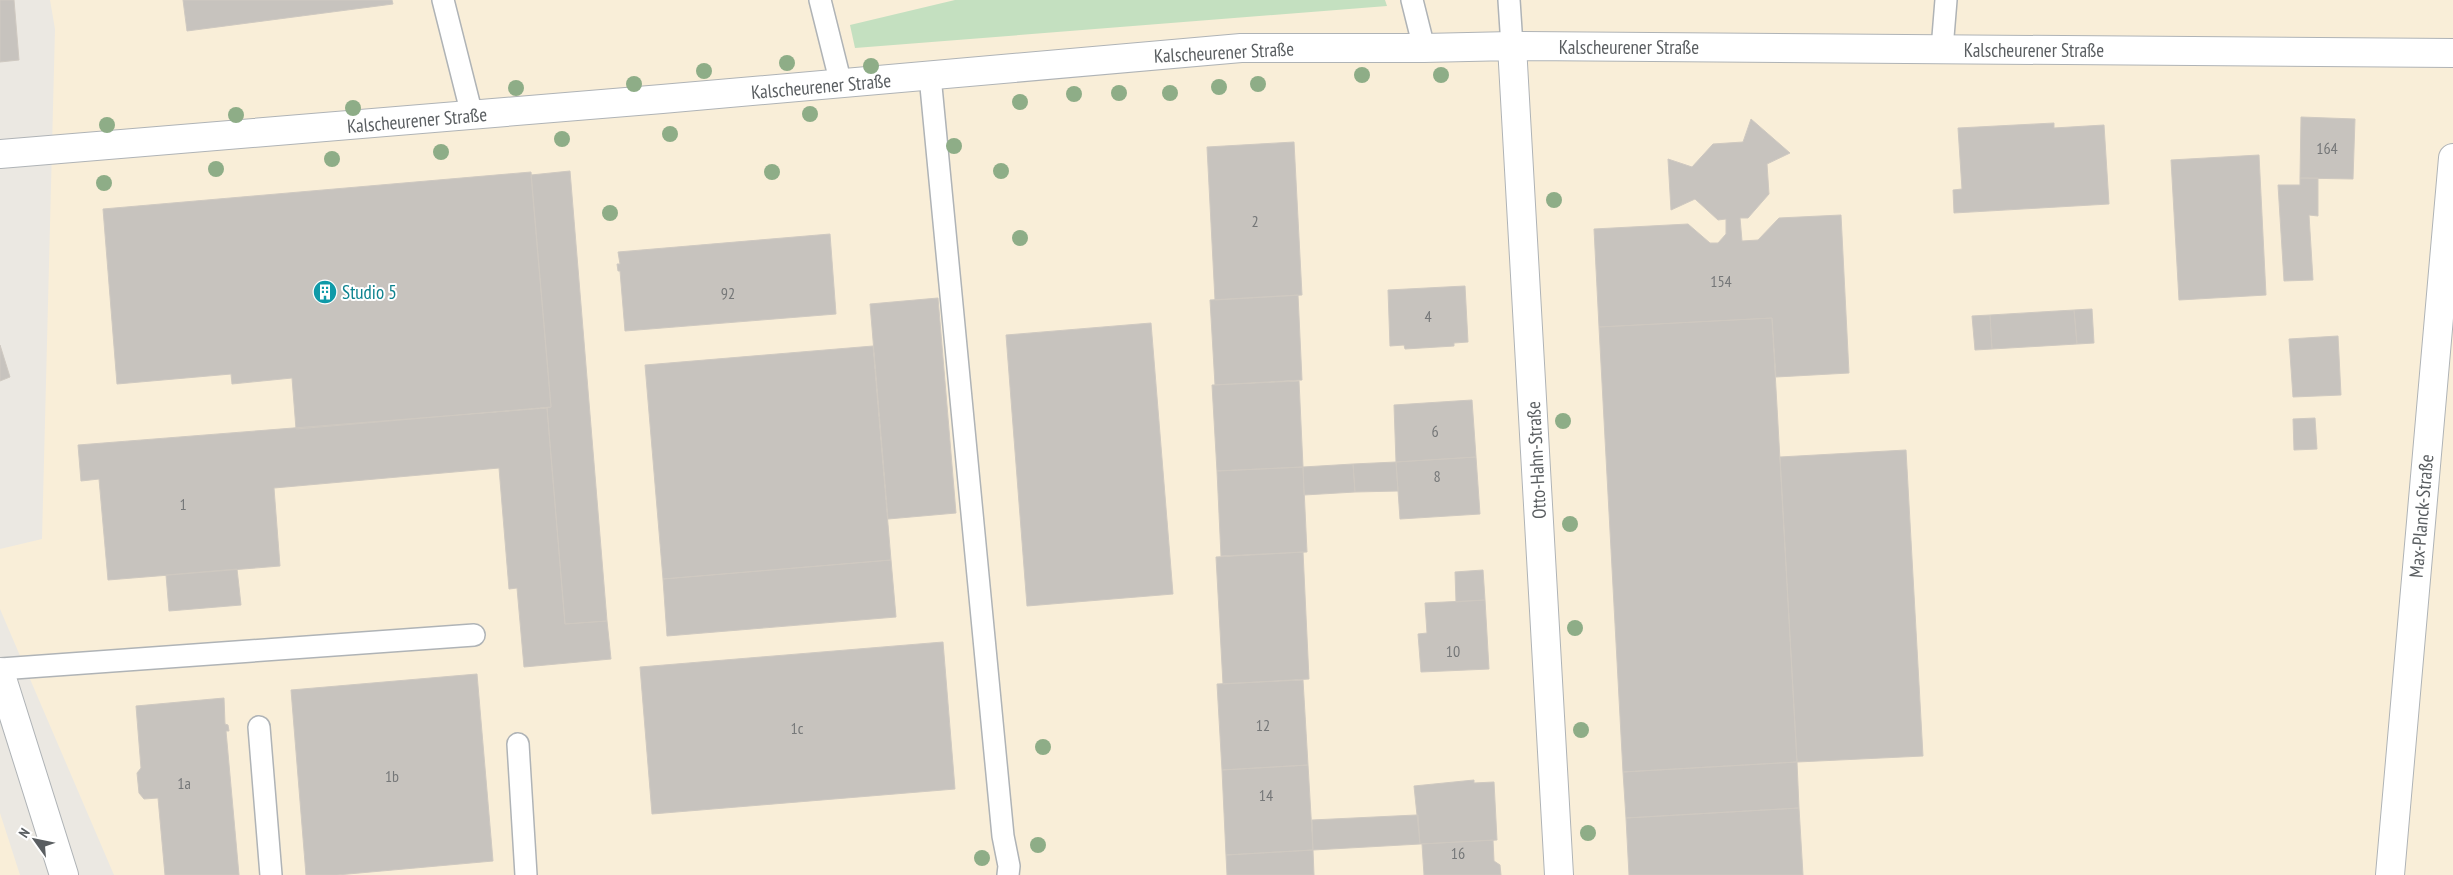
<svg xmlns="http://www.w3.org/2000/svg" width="2453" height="875" viewBox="0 0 2453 875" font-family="'PT Sans Narrow',sans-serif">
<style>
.commercial{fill:#f9eed8}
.green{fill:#c4e0c0}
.building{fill:#c7c3be;stroke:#cfc9c1}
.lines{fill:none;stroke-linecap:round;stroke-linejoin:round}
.lane-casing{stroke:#afb3b6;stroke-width:24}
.street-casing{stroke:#afb3b6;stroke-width:30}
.lane{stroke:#fff;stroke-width:21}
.street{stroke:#fff;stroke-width:28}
.tree{fill:#8ead87}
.labels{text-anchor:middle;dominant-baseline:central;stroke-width:4;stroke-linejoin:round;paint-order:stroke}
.number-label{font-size:16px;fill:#757778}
.street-label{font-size:19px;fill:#5a5e61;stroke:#fff}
.culture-label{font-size:19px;fill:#0d838f;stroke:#fff;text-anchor:start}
</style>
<rect width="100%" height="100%" fill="#ebe8e2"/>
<path class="commercial" d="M50,0H2453V875H114L0,609V549L42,539L55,29Z
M0,813L20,875H0Z"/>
<path class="green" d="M955,0H1385L1387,6L855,48L850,25Z"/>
<path class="building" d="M0,0H14L19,60L0,62Z
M183,0H392L393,4L187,31Z
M2301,117L2355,119L2353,179L2300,178Z
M1751,119L1790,153L1767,164L1769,194L1748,218H1740L1742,241L1758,240L1779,218L1841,215L1849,373L1776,377L1772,318L1599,327L1594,229L1688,224L1710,243H1718L1726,234V219L1718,220L1695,199L1671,210L1668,159L1692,167L1713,144L1743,142Z
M2054,123V128L2104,125L2109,204L1954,213L1953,190L1962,189L1958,128Z
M1294,142L1302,295L1215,300L1207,147Z
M2259,155L2266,295L2179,300L2171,160Z
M570,171L607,621L565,624L547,408L551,407L531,175Z
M531,172L551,407L296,429L292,378L232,384L231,374L117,384L103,209Z
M2300,178H2318V216L2309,215L2313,280L2284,281L2278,185H2300Z
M830,234L836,314L625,331L620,271H618L617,264H620L618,252Z
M1465,286L1468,342L1454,343V346L1405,349L1404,345L1390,346L1388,290Z
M1298,295L1302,380L1215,385L1210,300Z
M938,298L956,513L888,519L870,304Z
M2092,309L2094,343L2077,344L2074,310Z
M2074,310L2077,344L1992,349L1990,315Z
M1990,315L1992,349L1975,350L1972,316Z
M1772,318L1797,762L1623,772L1599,327Z
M1151,323L1173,594L1027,606L1006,335Z
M2338,336L2341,395L2293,397L2289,339Z
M0,345L10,377L0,381Z
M873,346L891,560L663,579L645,365Z
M1299,381L1303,467L1217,471L1212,385Z
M1472,400L1476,457L1396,462L1394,405Z
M547,408L565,624L607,621L611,659L524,667L517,588L509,589L499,468L274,488L280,566L108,580L99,479L81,481L78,445Z
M2315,418L2317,449L2294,450L2293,419Z
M1906,450L1923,756L1797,762L1780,457Z
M1476,457L1480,514L1400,519L1396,462Z
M1396,462L1398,491L1355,492L1353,464Z
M1353,464L1355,492L1304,495L1303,467Z
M1303,467L1307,552L1221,556L1217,471Z
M1303,552L1309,679L1223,684L1216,557Z
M891,560L896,617L667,636L663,579Z
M237,569L241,605L169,611L166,575Z
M1483,570L1485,600L1456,602L1455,572Z
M1485,600L1489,669L1421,672L1418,634L1427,633L1425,603Z
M943,642L955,789L652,814L640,667Z
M477,674L493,861L337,875H306L291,690Z
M1303,680L1308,765L1222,770L1217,684Z
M224,698L225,724L228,725L229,731H226L239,875H165L158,798L144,799L139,793L137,773L141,768L136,706Z
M1797,762L1799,808L1626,818L1623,772Z
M1308,765L1313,850L1226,855L1222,770Z
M1474,780V783L1494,782L1497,840L1420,844L1414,786Z
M1799,808L1803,875H1629L1626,818Z
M1416,815H1418L1420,844L1313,850L1312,820Z
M1493,840L1494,861L1500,865L1501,875H1424L1422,844Z
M1313,850L1314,875H1227L1226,855Z"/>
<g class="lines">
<g class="lane-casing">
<path id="lane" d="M443,0L472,115
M820,0L841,84
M1412,0L1424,48
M1509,0L1512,46
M1942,49L1946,0
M930,76L1003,836L1009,866L1008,875
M0,669L474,635
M259,727L271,875
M518,744L526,875"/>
</g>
<g class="street-casing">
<path id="street" d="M1512,46L1559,875
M0,154L662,99L1241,48H1424L1512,46L2453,53
M0,672L64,875
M2390,875L2453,158"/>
</g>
<use href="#lane" class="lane"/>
<use href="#street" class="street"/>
</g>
<g class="tree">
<circle cx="787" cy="63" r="8"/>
<circle cx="871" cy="66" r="8"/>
<circle cx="704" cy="71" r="8"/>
<circle cx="1362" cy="75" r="8"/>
<circle cx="1441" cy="75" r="8"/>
<circle cx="634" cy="84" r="8"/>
<circle cx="1258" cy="84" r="8"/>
<circle cx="1219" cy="87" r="8"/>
<circle cx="516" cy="88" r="8"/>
<circle cx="1119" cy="93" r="8"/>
<circle cx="1170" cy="93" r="8"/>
<circle cx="1074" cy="94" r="8"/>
<circle cx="1020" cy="102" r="8"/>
<circle cx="353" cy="108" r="8"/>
<circle cx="810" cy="114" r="8"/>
<circle cx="236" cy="115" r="8"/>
<circle cx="107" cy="125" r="8"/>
<circle cx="670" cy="134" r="8"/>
<circle cx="562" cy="139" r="8"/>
<circle cx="954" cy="146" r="8"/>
<circle cx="441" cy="152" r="8"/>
<circle cx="332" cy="159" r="8"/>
<circle cx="216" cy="169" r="8"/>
<circle cx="1001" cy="171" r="8"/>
<circle cx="772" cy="172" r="8"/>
<circle cx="104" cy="183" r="8"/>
<circle cx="1554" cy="200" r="8"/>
<circle cx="610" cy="213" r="8"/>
<circle cx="1020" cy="238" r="8"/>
<circle cx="1563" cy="421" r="8"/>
<circle cx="1570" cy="524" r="8"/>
<circle cx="1575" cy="628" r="8"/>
<circle cx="1581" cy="730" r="8"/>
<circle cx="1043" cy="747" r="8"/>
<circle cx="1588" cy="833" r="8"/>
<circle cx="1038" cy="845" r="8"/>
<circle cx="982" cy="858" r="8"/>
</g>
<defs>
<g id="building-disc" transform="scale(1.25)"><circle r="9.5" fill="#0f9aa8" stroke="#fff"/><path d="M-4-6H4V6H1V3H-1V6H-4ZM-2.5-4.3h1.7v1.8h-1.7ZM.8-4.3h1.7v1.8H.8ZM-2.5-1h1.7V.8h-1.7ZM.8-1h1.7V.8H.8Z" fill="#fff"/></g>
</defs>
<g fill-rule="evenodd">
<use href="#building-disc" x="325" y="292"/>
</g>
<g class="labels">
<g class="number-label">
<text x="2327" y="148">164</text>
<text x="1255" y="221">2</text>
<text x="1721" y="281">154</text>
<text x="728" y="293">92</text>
<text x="1428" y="316">4</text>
<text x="1435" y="431">6</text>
<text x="1437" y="476">8</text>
<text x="183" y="504">1</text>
<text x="1453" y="651">10</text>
<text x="1263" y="725">12</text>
<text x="797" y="728">1c</text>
<text x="392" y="776">1b</text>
<text x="184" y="783">1a</text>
<text x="1266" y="795">14</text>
<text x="1458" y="853">16</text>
</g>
<g class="street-label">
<text x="1629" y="47">Kalscheurener Straße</text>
<text x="2034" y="50">Kalscheurener Straße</text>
<text transform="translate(1224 52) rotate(-3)">Kalscheurener Straße</text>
<text transform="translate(821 86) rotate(-5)">Kalscheurener Straße</text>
<text transform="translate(417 120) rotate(-5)">Kalscheurener Straße</text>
<text transform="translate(1536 460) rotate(-93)">Otto-Hahn-Straße</text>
<text transform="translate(2421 516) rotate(-85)">Max-Planck-Straße</text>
</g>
<g class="culture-label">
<text x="342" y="292">Studio 5</text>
</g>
</g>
<g transform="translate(35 840) rotate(303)" stroke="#ffffff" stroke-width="4" paint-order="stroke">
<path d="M0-4L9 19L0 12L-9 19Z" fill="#5a5e61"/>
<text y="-8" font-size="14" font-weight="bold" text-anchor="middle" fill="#5a5e61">N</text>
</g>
</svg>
